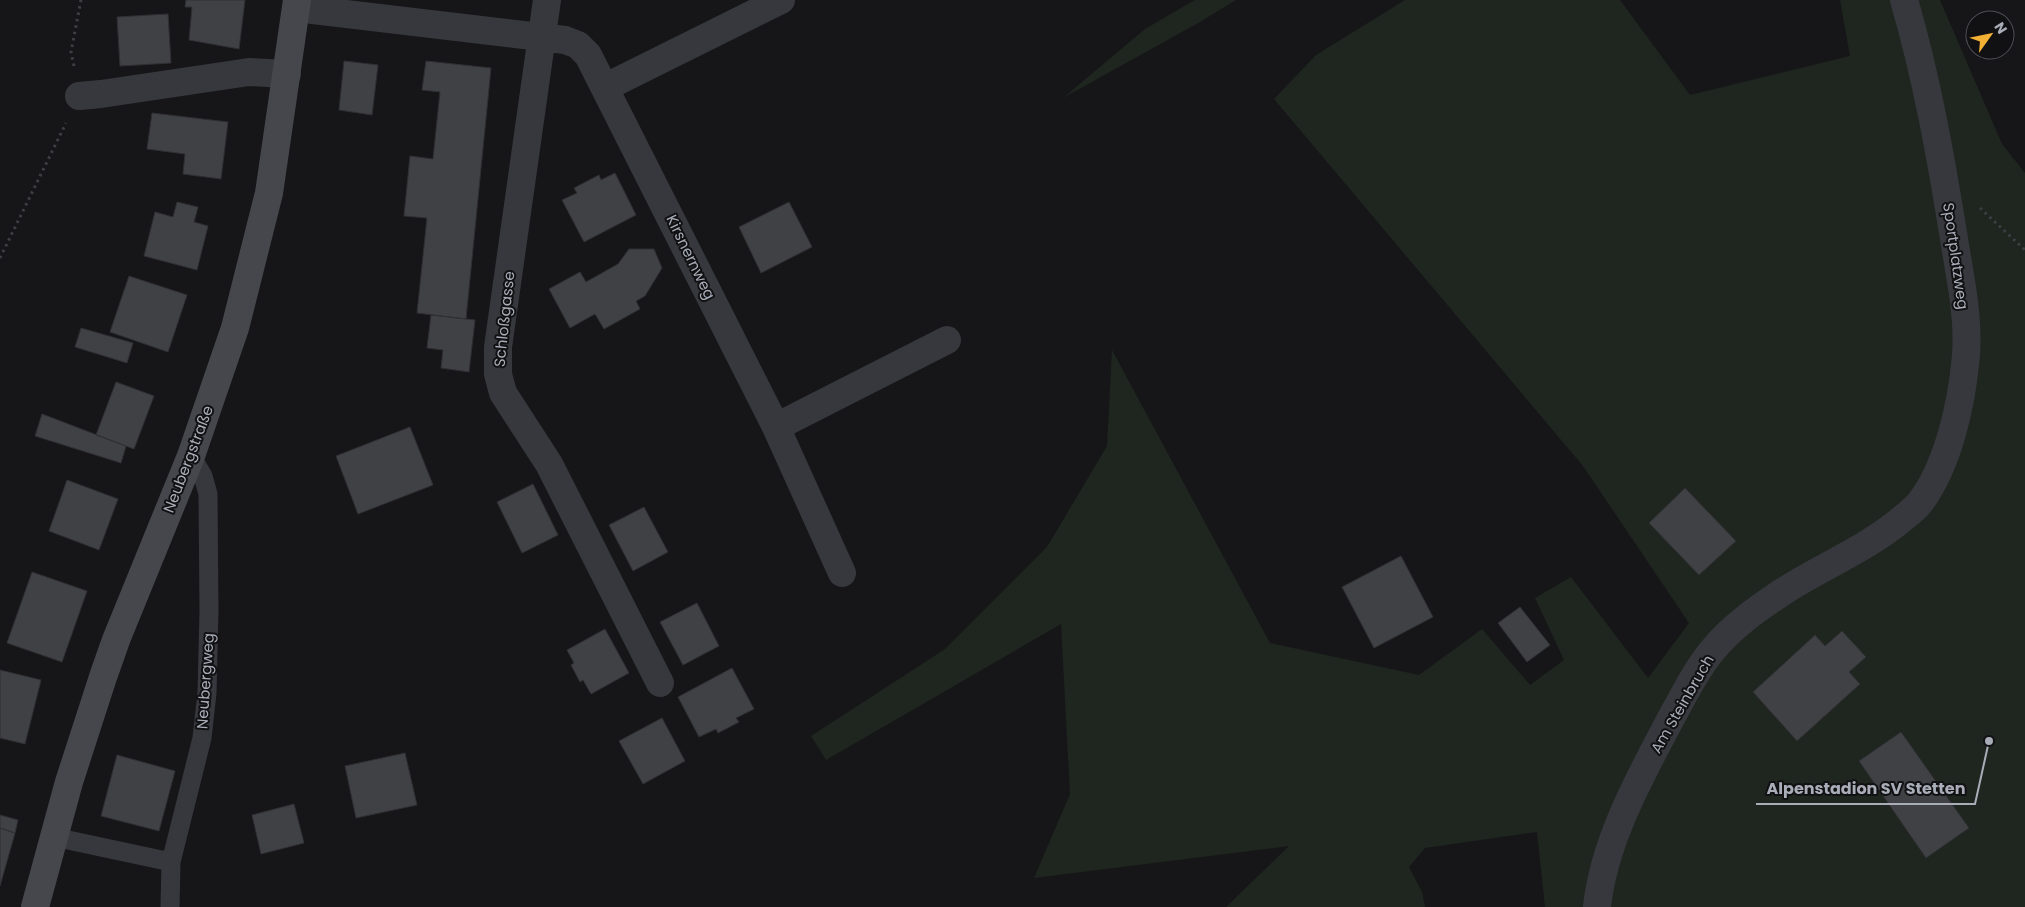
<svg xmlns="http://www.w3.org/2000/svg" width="2025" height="907" viewBox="0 0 2025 907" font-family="Poppins,sans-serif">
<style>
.green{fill:#1e261f}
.building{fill:#404145;stroke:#303034}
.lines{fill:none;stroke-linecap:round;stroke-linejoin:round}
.path{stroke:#3d3f44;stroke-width:3;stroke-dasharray:2.5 4;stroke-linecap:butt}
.lane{stroke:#37383d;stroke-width:19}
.street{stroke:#37383d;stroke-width:28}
.secondary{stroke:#45474d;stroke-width:28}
.labels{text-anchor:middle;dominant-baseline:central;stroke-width:4;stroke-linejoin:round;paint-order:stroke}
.street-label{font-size:15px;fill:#a8adb8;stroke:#111113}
.leader{fill:none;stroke:#a8adb8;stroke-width:2}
.callout-dot{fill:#a8adb8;stroke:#111113;stroke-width:2}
.callout-label{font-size:16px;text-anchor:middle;font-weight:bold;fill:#a8adb8;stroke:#111113;stroke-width:4;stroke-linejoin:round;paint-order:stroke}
</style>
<rect width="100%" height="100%" fill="#161618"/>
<path class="green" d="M1195,0H1236L1200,22L1063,98L1145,29Z
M1405,0H1620L1690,95L1850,56L1840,0H1940L2002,144L2025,173V907H1545L1537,832L1425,848L1409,867L1422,892L1425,907H1226L1289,846L1034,878L1070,794L1061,624L826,760L811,736L945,649L1047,547L1107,446L1112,350L1270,643L1419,675L1482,629L1530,685L1564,660L1535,598L1571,577L1648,678L1689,623L1583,466L1274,99L1316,55Z"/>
<path class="building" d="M186,0H245L239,49L189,40L192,7H185Z
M168,14L171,63L120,66L117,17Z
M344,61L378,65L372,115L339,110Z
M426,61L491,68L466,319L417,313L427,218L404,216L410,156L433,159L440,92L422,90Z
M152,113L228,122L221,179L183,174L185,154L147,149Z
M615,173L636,215L584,242L562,200L577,193L574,188L599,175L601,180Z
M177,202L198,207L194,222L208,226L197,270L144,256L155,212L173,217Z
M789,202L812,247L761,273L739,227Z
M629,249H654L662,268L645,296L636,301L640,309L604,329L595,314L570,328L549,289L580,272L586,282L618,264Z
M129,276L187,295L168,352L110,332Z
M431,315L475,320L469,372L441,368L443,350L427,348Z
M81,328L133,343L127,363L75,347Z
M116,382L154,396L134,449L96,435Z
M42,414L126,446L121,463L35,436Z
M410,427L433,485L358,514L336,456Z
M67,480L118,499L99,550L49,531Z
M533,484L558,535L522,553L497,502Z
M1685,488L1736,541L1699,575L1649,523Z
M644,507L668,552L633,571L609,525Z
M1401,556L1433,617L1374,648L1342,587Z
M32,572L87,591L62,662L7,643Z
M697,603L719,646L683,665L660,622Z
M1520,607L1550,645L1527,662L1498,623Z
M605,629L629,673L591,694L583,680L580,682L571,665L574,663L567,650Z
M1842,631L1866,657L1849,672L1860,684L1797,741L1753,692L1815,635L1825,646Z
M732,668L754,709L736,718L739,722L718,733L716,729L699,737L678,697Z
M0,670L41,680L25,744L0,738Z
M662,718L685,761L643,784L619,741Z
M1901,732L1969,828L1926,858L1859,761Z
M405,753L417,805L356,818L345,766Z
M117,755L175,771L159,831L101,816Z
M294,804L304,843L261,854L252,815Z
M0,815L18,820L15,833L0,828Z
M0,828L15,833L0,886Z"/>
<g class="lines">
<path class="path" d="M74,66L71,52L81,0
M1980,208L2025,250
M0,258L66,123"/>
<path class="lane" d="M54,837L171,862
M170,907L171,862L202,738L207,693L209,611L208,494L203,476L191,456"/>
<path class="street" d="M547,0L498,347V374L503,393L549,464L660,683
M296,8L565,40L578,45L588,55L776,427L842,573
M606,87L781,0
M79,96L101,94L249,72L287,74
M776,427L947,340
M1597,907C1604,841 1639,779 1670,720C1683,697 1694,673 1711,652C1731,627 1757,609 1784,591C1823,566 1866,549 1902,519C1907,515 1913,510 1918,505C1948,468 1962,403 1966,355C1969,317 1960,277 1954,239C1941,158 1927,79 1904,0"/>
<path class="secondary" d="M35,907L69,782L103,677L116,640L191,456L235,328L269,193L297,0"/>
</g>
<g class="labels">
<g class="street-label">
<text transform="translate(1956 256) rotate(82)">Sportplatzweg</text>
<text transform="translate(691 257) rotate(64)">Kirsnernweg</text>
<text transform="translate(504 319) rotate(-84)">Schloßgasse</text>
<text transform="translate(188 459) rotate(-69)">Neubergstraße</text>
<text transform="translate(205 681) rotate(-86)">Neubergweg</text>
<text transform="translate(1682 704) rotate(-60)">Am Steinbruch</text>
</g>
</g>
<path class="leader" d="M1989 741L1975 804H1756"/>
<circle class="callout-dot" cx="1989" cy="741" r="5"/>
<g class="callout-label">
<text x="1866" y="794">Alpenstadion SV Stetten</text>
</g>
<g transform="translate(1990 35) rotate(57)"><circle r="24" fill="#111113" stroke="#4d4f55"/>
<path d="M0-4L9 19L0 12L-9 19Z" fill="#f2b134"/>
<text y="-8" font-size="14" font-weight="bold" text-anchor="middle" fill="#a8adb8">N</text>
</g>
</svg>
